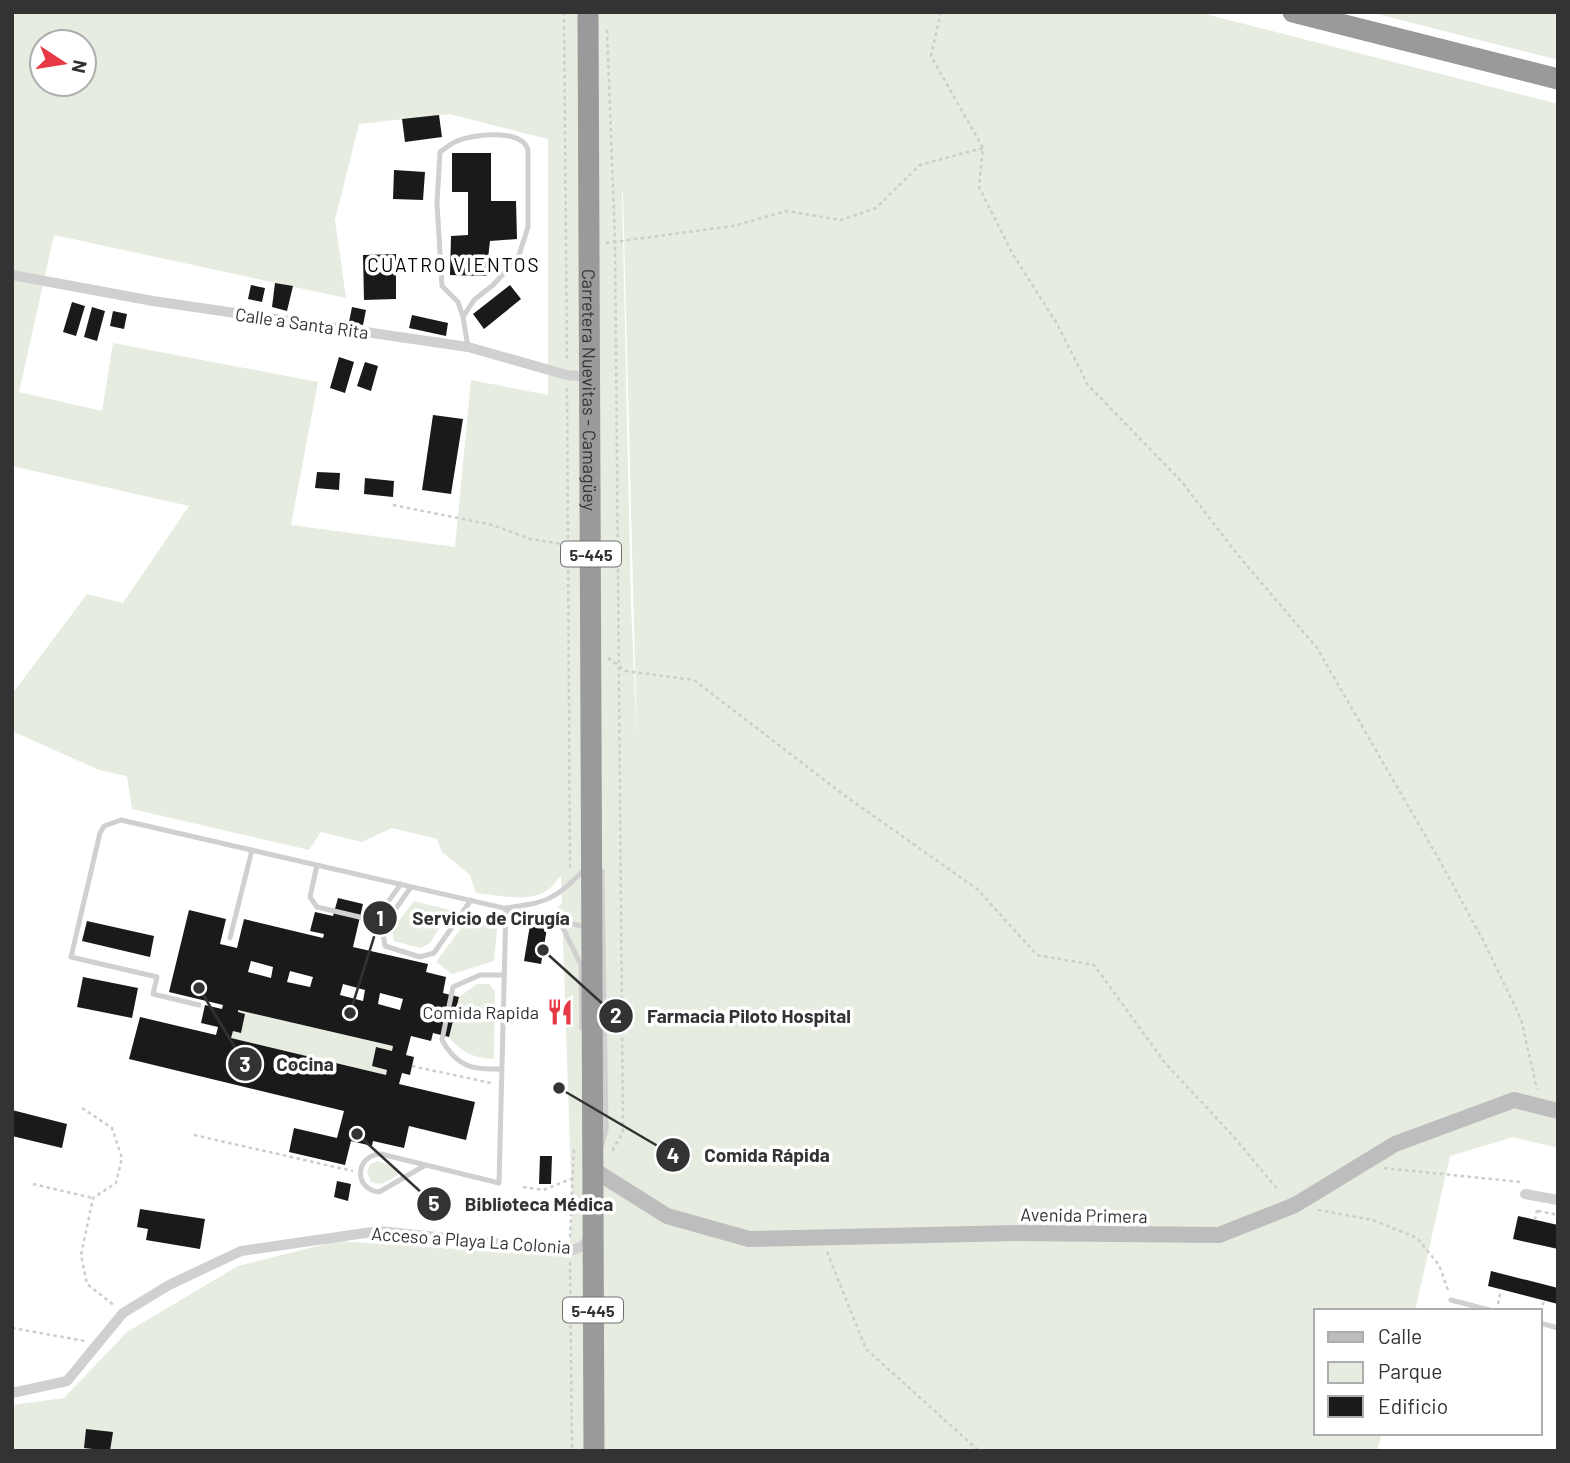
<svg xmlns="http://www.w3.org/2000/svg" width="1570" height="1463" viewBox="0 0 1570 1463" font-family="Barlow,sans-serif">
<style>
.green{fill:#e6ecdf;fill-rule:evenodd}
.building{fill:#1a1a1a;fill-rule:evenodd}
.lines{fill:none;stroke-linecap:round;stroke-linejoin:round}
.path{stroke:#cdcdcd;stroke-width:2.5;stroke-dasharray:3.5 3.5;stroke-linecap:butt}
.lane{stroke:#d0d0d0;stroke-width:5}
.street{stroke:#d0d0d0;stroke-width:10}
.secondary{stroke:#bdbdbd;stroke-width:16}
.highway{stroke:#9a9a9a;stroke-width:21}
.labels{text-anchor:middle;dominant-baseline:central;stroke-width:7;stroke-linejoin:round;paint-order:stroke}
.shield{fill:#fff;stroke:#707070;stroke-width:2}
.shield-label{font-size:16px;font-weight:bold;fill:#333}
.street-label{font-size:18px;fill:#333;stroke:#fff}
.poi-label{font-size:18px;fill:#333;stroke:#fff;text-anchor:end}
.neighbourhood-label{font-size:19px;letter-spacing:2px;fill:#000;stroke:#fff}
.leader{fill:none;stroke:#333;stroke-width:2.5}
.callout-dot{fill:#333;stroke:#fff;stroke-width:2.5}
.mark-label{font-size:21px;text-anchor:middle;font-weight:bold;fill:#fff}
.callout-label{font-size:19px;text-anchor:middle;font-weight:bold;fill:#333;stroke:#fff;stroke-width:7;stroke-linejoin:round;paint-order:stroke}
</style>
<rect width="100%" height="100%" fill="#fff"/>
<path class="green" d="M12,12H1197L1558,104V1148L1513,1137L1450,1156L1415,1311H1316V1433H1382L1377,1451H12V1405L64,1398L127,1332L238,1266L337,1241L569,1256L572,1208L562,910L557,908L562,903L561,875C558,879 554,885 550,888C532,904 498,895 476,893L470,875L442,852L437,839L392,828L362,842L321,832L309,850L132,809L127,776L99,770L12,731V694L87,594L123,603L189,506L12,466ZM42,42H84V84H42ZM449,114L548,139V395L471,380L455,547L291,525L318,382L113,343L102,411L19,392L54,235L346,298L335,220L359,124ZM622,193L623,194L637,744L631,604Z
M1369,12H1558V60Z
M414,901L450,910L430,943L420,948L394,941L392,930Z
M470,916L498,920L494,961L452,974L436,962Z
M477,984H489L495,991L494,1059C473,1057 463,1054 449,1037L459,997Z
M238,1010L393,1046L392,1051L376,1048L372,1065L387,1070L386,1075L231,1038Z
M377,1161L398,1168V1175L382,1184L371,1182L367,1172L370,1164Z"/>
<path class="building" d="M439,115L442,137L405,142L402,119Z
M452,153H491V201H516L517,239L490,241L486,276L450,275L451,236L468,235V192H452Z
M394,170L425,172L423,200L393,199Z
M396,254V299L364,300L363,255Z
M275,283L293,286L287,311L272,307Z
M251,285L265,288L262,302L248,299Z
M510,285L521,299L484,329L473,314Z
M72,302L85,306L76,336L63,332Z
M92,307L105,311L97,341L84,337Z
M352,307L366,310L363,325L349,322Z
M113,311L127,314L124,329L110,326Z
M412,315L448,323L446,336L409,328Z
M339,357L354,362L345,393L330,388Z
M365,362L378,366L371,391L357,386Z
M433,415L463,419L451,494L422,490Z
M317,472L340,473L339,490L315,488Z
M365,478L394,481L393,497L364,494Z
M338,898L363,904L353,947L428,964L426,972L446,977L443,993L459,997L449,1037L433,1033L431,1041L411,1036L406,1055L414,1057L410,1075L402,1073L399,1084L475,1102L466,1140L409,1126L404,1148L373,1141L372,1146L351,1141L345,1165L289,1152L294,1128L337,1138L344,1111L129,1059L140,1017L216,1035L218,1027L201,1023L205,1005L222,1009L223,1005L169,992L189,910L226,919L220,944L237,948L244,919L323,938L324,934L310,931L315,912L333,916ZM251,961L273,967L271,978L248,972ZM290,971L313,977L310,987L287,982ZM343,984L365,990L363,1001L340,995ZM380,993L403,999L400,1010L378,1004ZM238,1010L393,1046L392,1051L376,1047L372,1066L387,1070L386,1075L231,1038L233,1031L241,1033L245,1014L238,1012Z
M87,921L154,936L150,957L82,941Z
M530,925L547,928L541,964L524,961Z
M83,977L138,988L132,1018L77,1007Z
M12,1110L67,1124L62,1148L12,1136Z
M540,1156H552L551,1184H539Z
M337,1181L351,1184L348,1201L334,1197Z
M500,1198L513,1199L512,1212L499,1211Z
M140,1209L205,1219L200,1249L146,1240L148,1229L137,1227Z
M1518,1216L1558,1225V1249L1513,1239Z
M1491,1271L1558,1288V1304L1488,1286Z
M86,1429L113,1432L110,1451L84,1448Z"/>
<g class="lines">
<path class="path" d="M564,12L567,361
M941,12L931,56L983,148L979,187L1012,253L1056,322L1088,385L1182,482L1237,554L1317,648L1441,863L1484,942L1521,1019L1537,1089
M607,30L615,242L623,1132L611,1153
M606,243L733,226L787,211L841,220L876,208L920,165L983,148
M567,388L570,868
M393,505L493,525L530,539L570,545
M608,658L626,671L694,680L844,795L977,889L1037,955L1094,965L1165,1063L1234,1137L1279,1191
M412,1066L491,1083
M82,1108L112,1128L122,1158L116,1183L93,1198L81,1255L87,1284L115,1306
M194,1135L353,1171
M1384,1168L1520,1182
M33,1184L93,1198
M523,1187L543,1190L571,1179
M1318,1210L1373,1220L1417,1238L1439,1265L1448,1290
M1538,1211L1558,1215
M1535,1220L1537,1210
M570,1237L574,1146
M827,1252L866,1349L979,1451
M570,1262L572,1451
M1498,1304L1501,1289
M1541,1312L1544,1300
M12,1328L85,1341"/>
<path class="lane" d="M463,317L458,302L442,286L437,203L440,152C445,149 450,144 455,142C471,134 522,128 528,150V227L518,258L493,285L474,300L463,317L468,347
M317,865L310,897L317,907L368,919L377,917L401,884
M411,887L382,928L385,946L420,957L434,953L471,900
M559,920L582,967
M230,938L252,850
M581,964L582,1028
M199,1005L153,994L157,977L71,957L100,833L104,826L121,820L586,927
M502,1069C472,1070 457,1067 442,1040L453,987L480,975H504
M602,1144L606,1130L602,871
M424,1166L379,1192C353,1189 355,1155 381,1154L499,1183L506,908C549,902 554,900 585,869
M1451,1300L1493,1311
M1540,1323L1558,1328"/>
<path class="street" d="M12,275L153,301L468,347L567,375L590,377
M1525,1194L1558,1200
M12,1393L67,1381L123,1313L169,1285L241,1251L379,1231L570,1251L583,1246L589,1237"/>
<path class="secondary" d="M594,1170L667,1216L749,1239L1016,1233L1219,1235L1295,1205L1395,1144L1514,1100L1558,1111"/>
<g class="highway">
<path id="s1" d="M588,12L594,1451"/>
<path d="M1293,12L1558,79"/>
</g>
</g>
<defs>
<g id="restaurant-bare" transform="scale(2.1)"><path d="M-5-6h1v4h1v-4h1v4h1v-4h1v5L-1.5 .5V6h-2V.5L-5-1ZM5-6V6H3V1.5H1.5Q1.5-4 5-6Z" fill="#e63946" stroke="#fff" stroke-width="2.5" paint-order="stroke"/></g>
</defs>
<g fill-rule="evenodd">
<use href="#restaurant-bare" x="560" y="1012"/>
</g>
<g class="labels">
<g class="shield">
<rect x="561" y="541.5" width="60" height="25" rx="5"/>
<rect x="563" y="1297.5" width="60" height="25" rx="5"/>
</g>
<g class="shield-label">
<text x="591" y="554">5-445</text>
<text x="593" y="1310">5-445</text>
</g>
<g class="street-label">
<text transform="translate(302 323) rotate(8)">Calle a Santa Rita</text>
<text stroke="none"><textPath href="#s1" startOffset="378">Carretera Nuevitas - Camagüey</textPath></text>
<text transform="translate(1084 1215) rotate(1)">Avenida Primera</text>
<text transform="translate(471 1240) rotate(4)">Acceso a Playa La Colonia</text>
</g>
<g class="poi-label">
<text x="539" y="1012">Comida Rapida</text>
</g>
<g class="neighbourhood-label">
<text x="454" y="264">CUATRO VIENTOS</text>
</g>
</g>
<path class="leader" d="M350 1013L380 918M543 950L616 1016M199 988L245 1064M559 1088L673 1155M357 1134L434 1204"/>
<g class="callout-dot">
<circle cx="350" cy="1013" r="7"/>
<circle cx="543" cy="950" r="7"/>
<circle cx="199" cy="988" r="7"/>
<circle cx="559" cy="1088" r="7"/>
<circle cx="357" cy="1134" r="7"/>
<circle cx="380" cy="918" r="18"/>
<circle cx="616" cy="1016" r="18"/>
<circle cx="245" cy="1064" r="18"/>
<circle cx="673" cy="1155" r="18"/>
<circle cx="434" cy="1204" r="18"/>
</g>
<g class="mark-label">
<text x="380" y="926">1</text>
<text x="616" y="1023">2</text>
<text x="245" y="1072">3</text>
<text x="673" y="1163">4</text>
<text x="434" y="1211">5</text>
</g>
<g class="callout-label">
<text x="491" y="925">Servicio de Cirugía</text>
<text x="749" y="1023">Farmacia Piloto Hospital</text>
<text x="305" y="1071">Cocina</text>
<text x="767" y="1162">Comida Rápida</text>
<text x="539" y="1211">Biblioteca Médica</text>
</g>
<rect width="1570" height="1463" fill="none" stroke="#333333" stroke-width="28"/>
<rect x="1314" y="1309" width="228" height="126" fill="#ffffff" stroke="#adadad" stroke-width="2"/>
<rect x="1328" y="1332" width="35" height="10" fill="#bdbdbd" stroke="#adadad" stroke-width="2"/>
<text x="1378" y="1344" font-size="21" fill="#333333">Calle</text>
<rect x="1328" y="1362" width="35" height="21" fill="#e6ecdf" stroke="#adadad" stroke-width="2"/>
<text x="1378" y="1379" font-size="21" fill="#333333">Parque</text>
<rect x="1328" y="1396" width="35" height="21" fill="#1a1a1a" stroke="#adadad" stroke-width="2"/>
<text x="1378" y="1414" font-size="21" fill="#333333">Edificio</text>
<g transform="translate(63 63) rotate(102)"><circle r="33" fill="#ffffff" stroke="#adadad" stroke-width="2"/>
<path d="M0-5L12 26L0 18L-12 26Z" fill="#e63946"/>
<text y="-10" font-size="19" font-weight="bold" text-anchor="middle" fill="#333333">N</text>
</g>
</svg>
